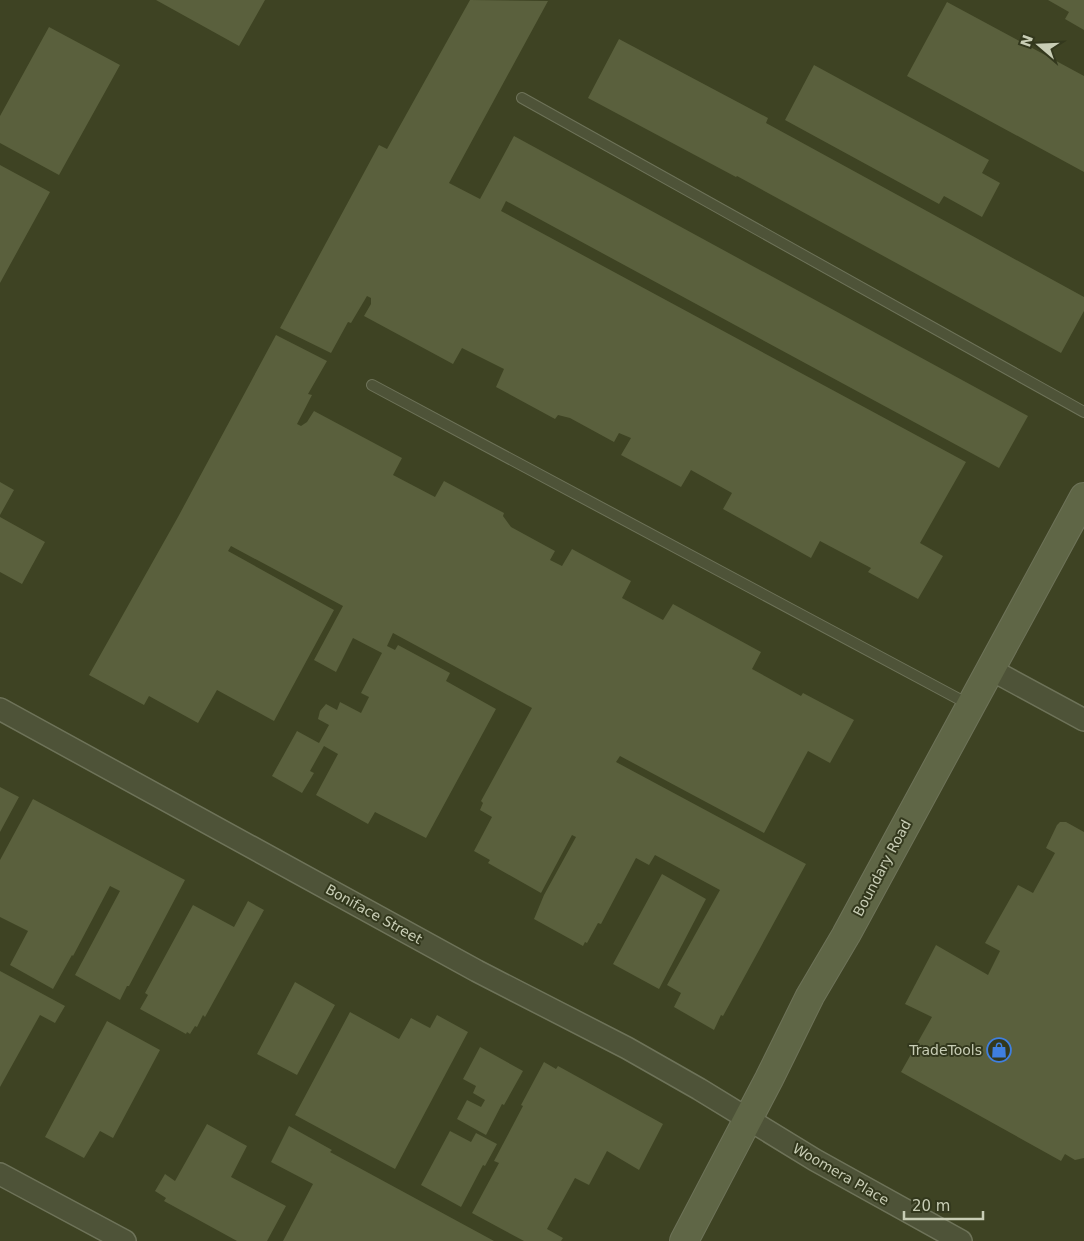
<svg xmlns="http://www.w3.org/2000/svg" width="1084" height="1241" viewBox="0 0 1084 1241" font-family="'DejaVu Sans',sans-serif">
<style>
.building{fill:#5a603d}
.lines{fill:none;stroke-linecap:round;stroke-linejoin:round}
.lane-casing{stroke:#6e7359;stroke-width:12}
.street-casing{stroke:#6e7359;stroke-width:24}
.secondary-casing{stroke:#6e7359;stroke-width:30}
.lane{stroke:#4e5338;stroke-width:10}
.street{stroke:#4e5338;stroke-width:21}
.secondary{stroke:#5f6646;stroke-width:28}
.labels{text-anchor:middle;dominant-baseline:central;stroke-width:4;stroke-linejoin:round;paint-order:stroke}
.street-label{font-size:14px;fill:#c8cdb5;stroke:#33381d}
.poi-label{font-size:14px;fill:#c8cdb5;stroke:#33381d;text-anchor:end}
</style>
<rect width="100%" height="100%" fill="#3e4323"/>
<path class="building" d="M156,0H265L239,46Z
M470,0L548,1L449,183L480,199L514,136L1028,416L999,468L506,201L501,211L966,462L920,543L943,556L918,599L868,572L871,568L820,541L811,558L723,509L732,493L691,470L681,487L621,455L631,438L619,433L614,442L570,418L558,415L555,419L496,387L504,369L462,348L453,364L364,316L371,304V298L367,296L351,323L348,322L331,353L280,328L379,145L387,149Z
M1048,0H1084V30L1065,19L1069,12Z
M947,2L1084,76V172L907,76Z
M49,27L120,65L59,175L0,143V116Z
M619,39L768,118L766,123L1084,297V311L1061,353L737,176L736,177L588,98Z
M814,65L989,160L982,173L1000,183L982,217L944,196L939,204L785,120Z
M0,165L50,192L0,283Z
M276,335L327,361L308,394L312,395L297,424L301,426L307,422L314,411L402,458L393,475L435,497L444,481L504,513L503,516L511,527L555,551L550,560L562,566L572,549L631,581L622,598L663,620L673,604L761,652L752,669L801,696L803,693L854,720L830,763L808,751L764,833L620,756L616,762L806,864L723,1016L721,1015L714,1030L674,1007L681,993L667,985L720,890L655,855L649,865L636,858L601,924L598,923L587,943L585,942L583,946L534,919L544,895L576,837L572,835L541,893L488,863L490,860L474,851L492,817L480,810L483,803L481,801L532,708L393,633L387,646L395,650L398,645L450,673L446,681L496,709L426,838L375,812L368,824L316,795L338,754L324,746L310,771L314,773L302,793L272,776L297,731L319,743L329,725L318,719L320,711L326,704L337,710L340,702L361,713L369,697L361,693L382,653L353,638L336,672L314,660L343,606L231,546L228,551L334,610L274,721L217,690L198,723L149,696L144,705L89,675L178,517Z
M0,482L14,490L0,515Z
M0,517L45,542L22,584L0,572Z
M0,787L19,797L0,832Z
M33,799L185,880L129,986H127L120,1000L75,975L120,891L110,886L73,956L72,955L53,989L10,965L28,931L0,917V860Z
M1060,822H1066L1084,832V1158L1075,1160L1065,1154L1061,1161L901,1072L932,1017L905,1004L936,945L988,975L1000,951L985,943L1018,885L1033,893L1055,853L1046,848L1057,825Z
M662,874L706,899L659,989L613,964Z
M248,901L264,910L205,1017L203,1015L197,1027L195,1026L190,1034L187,1032L186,1034L140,1009L148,995L145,993L193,905L234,927Z
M0,971L65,1006L55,1023L40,1015L0,1087Z
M295,982L335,1005L297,1075L257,1054Z
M350,1012L399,1039L411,1018L430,1028L437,1015L468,1032L395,1169L295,1115Z
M107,1021L160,1050L113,1138L100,1131L84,1158L45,1137Z
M480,1047L523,1071L504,1105L502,1104L486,1135L457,1119L467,1100L481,1107L485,1100L473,1093L476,1086L463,1079Z
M544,1062L556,1069L558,1066L663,1124L639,1170L607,1151L589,1185L575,1178L547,1229L563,1238L561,1241H524L472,1213L499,1163L494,1161L523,1106L521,1105Z
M207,1124L247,1146L231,1177L286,1206L267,1241H237L164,1201L166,1198L155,1191L165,1174L175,1181Z
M289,1126L332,1150L330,1152L494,1241H283L313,1184L271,1162Z
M450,1131L471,1142L476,1133L497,1144L485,1166L483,1165L461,1207L421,1185Z"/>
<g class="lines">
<g class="lane-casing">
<path id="lane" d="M522,98L1084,412
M372,385L970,705"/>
</g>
<g class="street-casing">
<path id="street" d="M990,669L1084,720
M0,709L477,971L627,1048L699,1089L815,1160L961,1241
M0,1174L125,1241"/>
</g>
<g class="secondary-casing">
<path id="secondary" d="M684,1241L769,1079L810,996L846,935L1084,497"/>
</g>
<use href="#lane" class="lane"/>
<use href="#street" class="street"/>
<use href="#secondary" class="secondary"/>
</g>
<defs>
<g id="shop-ring" transform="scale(1.25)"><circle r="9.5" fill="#33381d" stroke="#3f7fe0" stroke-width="1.5"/><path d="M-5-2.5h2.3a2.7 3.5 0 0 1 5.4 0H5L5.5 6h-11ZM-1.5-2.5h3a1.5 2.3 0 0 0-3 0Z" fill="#3f7fe0"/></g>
</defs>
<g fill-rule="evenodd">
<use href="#shop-ring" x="999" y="1050"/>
</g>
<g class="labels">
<g class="street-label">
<text transform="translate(882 868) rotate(-62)">Boundary Road</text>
<text transform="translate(374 914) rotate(29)">Boniface Street</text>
<text transform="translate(841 1174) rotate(30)">Woomera Place</text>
</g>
<g class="poi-label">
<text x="982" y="1050">TradeTools</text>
</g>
</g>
<g transform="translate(1039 45) rotate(289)" stroke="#33381d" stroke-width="4" paint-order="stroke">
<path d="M0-4L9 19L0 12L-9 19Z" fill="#c8cdb5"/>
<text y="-8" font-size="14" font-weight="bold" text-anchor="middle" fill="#c8cdb5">N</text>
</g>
<path d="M904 1211v8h79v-8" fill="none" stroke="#c8cdb5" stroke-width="2.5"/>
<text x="912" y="1211" font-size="15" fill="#c8cdb5" stroke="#33381d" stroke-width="4" paint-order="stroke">20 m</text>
</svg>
